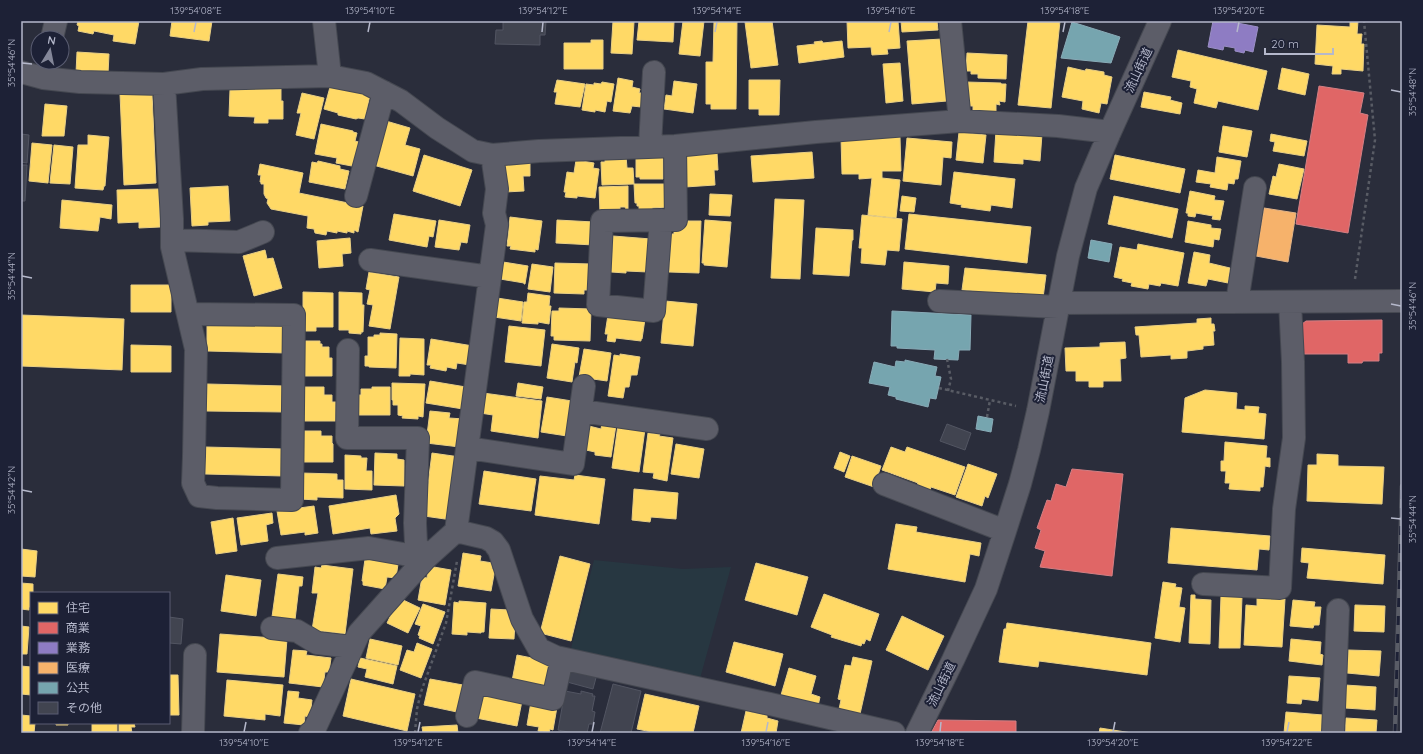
<svg xmlns="http://www.w3.org/2000/svg" width="1423" height="754" viewBox="0 0 1423 754" font-family="Quicksand,'Noto Sans JP',sans-serif">
<style>
.green{fill:#273741}
.homes{fill:#ffd966;stroke:#e9cf84}
.shops{fill:#e06666;stroke:#d37f84}
.offices{fill:#8e7cc3;stroke:#9a8ec5}
.health{fill:#f6b26b;stroke:#e2b488}
.public{fill:#76a5af;stroke:#89abb7}
.building{fill:#414450;stroke:#525562}
.lines{fill:none;stroke-linecap:round;stroke-linejoin:round}
.minor-casing{stroke:#454851;stroke-width:24}
.path{stroke:#595c65;stroke-width:2.5;stroke-dasharray:3 3;stroke-linecap:butt}
.minor{stroke:#5c5d68;stroke-width:22}
.rail-casing{stroke:#595c66;stroke-width:4.5}
.rail{stroke:#1d2136;stroke-width:3;stroke-dasharray:9;stroke-linecap:butt}
.ticks{fill:none;stroke:#b5b8cb;stroke-width:1.5}
.labels{text-anchor:middle;dominant-baseline:central;stroke-width:4;stroke-linejoin:round;paint-order:stroke}
.street-label{font-size:12px;fill:#b5b8cb;stroke:#1d2136}
.neatline{fill:none;stroke:#b5b8cb;stroke-width:1.5}
.ticks-label{font-size:10px;text-anchor:middle;fill:#b5b8cb}
</style>
<rect width="100%" height="100%" fill="#2a2d3b"/>
<path class="green" d="M594,560L683,569L731,567L699,682L570,652Z"/>
<path class="homes" d="M78,21H139L135,44L113,41L114,35L94,31L93,34L78,31L79,26L77,25Z
M172,21H212L209,41L170,36Z
M613,21L634,22L632,54L611,53Z
M639,21L674,22L673,42L637,40Z
M683,21H704L700,56L679,54Z
M714,21H737L736,109H711V104H706V62H713Z
M757,21H772L778,65L751,68L745,22Z
M847,21H898L900,48L887,49L888,54L872,55L871,47L848,48Z
M901,21H937L938,30L902,32Z
M1028,21H1060L1051,108L1018,105Z
M1350,21H1358L1357,34H1362L1361,44H1364L1363,71L1341,69V74H1332L1333,66L1315,64L1317,25L1350,27Z
M942,39L947,101L912,104L907,41Z
M591,40H603V69H564V43H591Z
M822,41L823,43L842,41L844,57L799,63L797,46L815,44L814,42Z
M1178,50L1267,71L1258,110L1218,101L1216,108L1194,103L1197,89L1190,87L1191,81L1172,77Z
M77,52L109,54L108,74L76,73Z
M967,53L1007,55L1006,79L978,78V74H971V71H966Z
M900,63L903,101L886,103L883,64Z
M1068,67L1085,71L1086,69L1104,72V75L1112,77L1107,104L1101,103L1099,113L1082,109L1083,101L1062,97Z
M1282,68L1309,74L1305,95L1278,89Z
M618,78L633,81L632,87L640,89L639,93H643L641,107L632,106L630,113L613,111Z
M557,80L585,84L580,107L555,104L557,92H554Z
M749,80H780L779,115H759V109H749Z
M674,81L697,84L693,113L664,109L666,95L672,96Z
M602,82L614,84L611,102L607,101L605,112L595,110V112L582,110L586,84L594,85V83L601,84Z
M966,82L1001,83V84H1006L1005,102L999,101L1000,105L996,104V113H973V106H966Z
M330,87L370,95L365,119L358,118L356,119L338,115V113L324,109Z
M240,88L281,89V101H283V119H268V123H254L255,117L229,116L230,90H240Z
M1144,92L1171,97L1170,100L1182,103L1180,114L1141,107Z
M152,93L156,183L124,185L120,94Z
M302,93L324,98L314,139L296,135L301,113H297Z
M45,104L67,106L64,136H42Z
M386,121L410,128L405,145L420,149L413,176L373,165Z
M321,124L353,131V132L357,133L355,141L362,143L357,167L336,163L337,158L315,154Z
M1223,126L1252,131L1247,157L1219,152Z
M996,130L1042,134L1040,161L1023,159V164L994,162Z
M959,132L986,135L983,163L956,160Z
M1271,134L1307,141L1304,156L1273,151L1275,142L1270,141Z
M88,135L109,137L105,186H104L103,190L75,188L78,145H88Z
M900,137L901,171H882V178L900,180L896,218L868,215L872,178L859,179V174H842L841,138Z
M907,138L952,142L951,158L943,157L941,185L903,181Z
M32,143L52,145L48,183L29,181Z
M54,145L73,147L70,184L50,183Z
M812,152L814,178L753,182L751,156Z
M717,153L718,170H714L715,185L685,187L683,155Z
M663,154V179H640V177H636V155Z
M424,155L472,170L460,206L413,191Z
M1115,155L1185,169L1180,193L1110,179Z
M626,156L627,168H633L634,184L602,185L601,162H605V157Z
M1217,157L1241,161L1238,179H1235L1234,184L1228,183L1227,190L1210,187L1211,184L1196,182L1198,170L1215,173Z
M530,160V176H523L524,191L505,192L503,161Z
M576,160L594,163L593,168L599,169L595,198L577,196V198L565,197L566,192H564L567,172L574,173Z
M318,161L340,166V169L349,171L345,189L309,182L312,162L317,163Z
M260,164L303,173L299,193L363,206L358,232L354,230V233L347,231V233L337,231V233L327,231L326,235L315,233L314,229L307,228L308,216L271,209L267,203L268,199L266,198L264,194V184H261V182H260L261,175H258Z
M1279,164L1304,169L1297,199L1269,194L1273,176L1276,177Z
M954,172L1015,179L1012,208L991,205L990,211L961,207L962,205L950,203Z
M634,184H667L668,207L652,208V210L639,211V206H637V203H635Z
M228,186L230,221L208,222V225L192,226L190,188Z
M628,186V209H626L625,207H620V210H613L600,213L599,187Z
M159,189L160,227L139,228V222L118,223L117,190Z
M1190,191L1215,196L1214,200L1224,201L1220,220L1212,219L1213,216L1196,213L1195,217L1188,216V213H1186Z
M710,194L732,195L730,216L709,215Z
M902,196L916,198L914,212L900,211Z
M1114,196L1178,209L1172,238L1108,224Z
M775,199L804,200L800,279L771,278Z
M62,200L112,205L111,219L100,217L98,231L60,228Z
M394,214L436,221L433,237L429,236L427,247L389,240Z
M909,214L1031,227L1027,263L905,249Z
M862,215L902,219L899,251L887,250L885,265L861,263L862,248H859Z
M510,217L542,221L538,250L535,249V252L510,249L511,246H507Z
M439,220L470,225L467,243L461,242L459,250L435,247Z
M557,220L594,222V245L556,243Z
M705,220L731,222L727,267L704,265V263H702Z
M683,221H701L699,273L669,272L671,234H674V228L683,229Z
M1188,221L1211,225V228L1221,229L1219,240L1214,239L1213,247L1185,242Z
M816,228L853,230V240H852L849,276L813,274Z
M613,236L651,239L648,272L626,271V273L611,272Z
M350,238L351,253L342,254L343,266L319,268L317,241Z
M1138,244L1184,253L1178,286L1161,283L1160,286L1149,284L1148,289L1131,286L1132,283L1122,281L1123,279L1114,277L1120,247L1137,250Z
M265,250L267,259L273,258L282,288L254,296L243,256Z
M1194,252L1210,255L1209,263L1230,268L1228,283L1208,279L1206,286L1188,283Z
M503,262L528,266L525,284H524V283L500,279Z
M904,262L949,266L948,284L936,283L935,292L902,289Z
M555,263L591,264L590,290H584V294L554,293Z
M532,264L553,267L550,292L528,289Z
M965,268L1046,275L1043,298L962,290Z
M369,272L399,277L390,329L369,326L373,305L367,304L370,290L366,289Z
M131,285H171V312H131Z
M303,292L333,293V327H316V331H303Z
M339,292L362,293V305H364L363,332H361V334L349,333V330H339Z
M528,293L550,296L549,306H551L549,324L538,322V324L522,323L524,302H527Z
M497,298L523,302L521,321L494,317Z
M665,301L697,304L693,346L661,343Z
M559,308L591,309L590,341L554,340V336H551L552,311H559Z
M21,315L124,319L122,370L21,366Z
M608,315L645,319L642,339H641V341L616,338L615,342L607,341L608,334H605Z
M1211,318V324H1214L1215,331H1213L1214,345L1203,346V349L1187,351V358L1171,359V355L1141,357L1139,335H1136L1135,327L1197,323V319Z
M207,324L286,326V353L207,351Z
M509,326L545,330L541,366L505,362Z
M380,333L397,334L396,368L369,367V366H365V356H368V337H374V335H380Z
M400,338L424,339V375L410,374V376H399Z
M431,339L473,346L470,365L457,363L456,369L447,367L446,371L430,368L431,365H427Z
M303,341H320V344H322V347H329V358H332V376H302Z
M1125,342L1126,358L1120,359L1121,381H1103V387H1089V381H1076V371H1066L1065,348L1100,347V343Z
M552,344L579,348L577,363L575,362L572,382L547,378Z
M131,345L171,346V372H131Z
M584,349L611,353L607,381L579,377Z
M620,354L640,357L637,375H631L629,387H625L623,398L608,396L614,355L620,356Z
M430,381L466,387L463,409L426,403Z
M392,383L425,384L423,417L418,416V419L402,418L403,416L398,415V405H393V400H392Z
M518,383L543,387L541,399L516,396Z
M207,384L285,386V412L206,411Z
M302,387H324V395H332V402H336V421H302Z
M372,387H390V415H358V395H361V389H372Z
M1205,390L1237,393L1236,409L1245,410V406L1259,407L1258,413L1266,414L1264,439L1182,432L1185,398Z
M483,393L542,401L538,438L491,431L493,415L480,413Z
M547,397L572,401L567,436L541,432Z
M430,411L450,413L449,418L464,419L460,447L426,443Z
M602,423L616,425L611,457L595,455V452L586,450L589,426L601,429Z
M618,425L645,429L639,472L612,468Z
M303,431H321V436H332V443L333,444V462H303Z
M648,433L660,434L659,436L673,438L667,481L653,478L654,473L643,472Z
M1225,442L1267,446L1266,458H1270V467L1265,466L1263,487H1260V491L1229,489L1230,483H1225L1226,471H1221V461H1224Z
M676,444L704,449L699,478L671,474Z
M205,447L284,449L283,476L205,474Z
M891,447L905,452L907,447L965,467L955,495L931,487L930,490L916,486L918,483L882,470Z
M840,452L850,456L844,472L834,468Z
M375,453L397,454V459L404,460V486L374,485Z
M432,453L460,457L452,520L424,516Z
M1317,454L1338,455V466L1384,467L1382,504L1307,501L1308,465H1317Z
M345,455L361,456V458H367L366,471H372V490L345,489Z
M852,456L881,466L874,487L845,477Z
M968,464L997,474L988,498L985,496L982,506L956,497Z
M484,471L536,479L531,511L479,504Z
M301,473L337,474V480H343V498L317,497V500L300,499Z
M575,475L605,479L599,524L535,515L540,476L574,480Z
M634,489L678,493L676,519L651,517L650,522L632,520Z
M396,495L399,514L395,518L397,531L371,534L370,528L333,534L329,506Z
M314,506L318,533L305,535V532L281,535L277,511Z
M272,513L273,523L266,525L268,541L241,545L237,518Z
M233,518L237,551L216,554L211,522Z
M896,524L917,527L916,532L981,543L979,556L970,554L965,582L888,569Z
M1171,528L1270,536L1269,550L1259,549L1257,570L1168,563Z
M1302,548L1385,555L1383,584L1307,578L1309,563L1301,562Z
M21,549L37,551L35,577L21,576Z
M463,553L481,556L480,561L493,563L492,569H495L491,591L458,586Z
M560,556L590,564L571,641L540,633Z
M365,559L398,564L396,578L387,577L385,589L363,585V581H362Z
M756,563L808,577L797,615L745,600Z
M322,565L353,569L345,634L312,630L318,593H312L315,567L321,568Z
M428,566L451,570L445,605L418,600L422,577L427,578Z
M278,574L303,577L302,586H299L295,620L272,617Z
M226,575L261,580L256,616L221,611Z
M1163,582L1176,584L1175,587L1182,588L1179,607L1185,608L1180,642L1155,638Z
M21,583L33,584V593H31V607H29V610L21,609Z
M824,594L879,614L870,641L866,639L864,644L862,643L861,646L831,637L832,635L811,627Z
M1191,595H1195V599L1211,600L1210,644L1189,643Z
M1221,596L1242,597L1240,648H1219Z
M399,598L420,608L408,633L387,623Z
M1257,598L1285,599L1282,647L1244,645L1246,605L1257,606Z
M1293,600L1315,602L1314,607H1321L1319,625H1314L1313,628L1290,626Z
M459,601L486,603L484,632H481V633L467,632V635L452,634L454,602L459,603Z
M423,604L445,612L433,644L419,638L420,636L418,635L421,626L415,624Z
M1355,605L1385,606L1384,632L1354,631Z
M491,609L509,610V618L512,619L515,622L514,639L489,638Z
M902,616L944,636L928,670L886,650Z
M1007,623L1151,643L1147,675L1039,661L1038,667L999,662L1004,629H1006Z
M21,626L29,627L27,654H21Z
M220,634L287,639L284,677L217,672Z
M370,639L402,646L398,665L366,658Z
M1291,639L1321,642L1320,654L1323,655L1322,665L1289,661Z
M734,642L783,654L775,686L726,672Z
M417,643L432,649L421,678L400,670L407,650L414,652Z
M293,650L307,651L306,655L331,658L329,672H325L323,687L289,683Z
M1348,650L1381,651L1379,676L1347,673Z
M517,655L547,661L549,664L545,685H541V687L512,681Z
M853,657L872,661L860,714L839,709L841,700L838,699L845,665L851,666Z
M360,658L397,666L393,684L365,677L367,669L358,667Z
M21,666L31,667V695L21,694Z
M789,668L816,676L811,694L820,697L818,706L781,695Z
M169,675H178L179,715H169Z
M1289,676L1320,678L1318,701L1302,699L1301,704L1287,703Z
M351,679L415,694L407,731L343,716Z
M430,679L463,685L457,712L424,705Z
M227,680L283,685L280,716L265,714V720L224,716Z
M1345,685L1376,687L1375,710L1345,708Z
M288,691L299,692L298,698L312,700L310,717L305,716L304,725L284,723Z
M481,692L522,701L517,726L476,718Z
M645,694L699,706L693,733H657L637,729Z
M531,702L557,707L553,730L550,729L549,733L538,731L539,727L527,725Z
M746,711L767,715V718L778,721L776,733H741Z
M1286,712L1323,715L1321,732L1284,733Z
M21,715L31,716V723H35L34,733H21Z
M1346,718L1377,720L1376,733H1345Z
M56,723H68V725H56Z
M92,723H117V733H92Z
M119,723H134L135,727H131L132,733H119Z
M457,725L458,733H423L422,727Z
M1100,728L1132,733H1099Z"/>
<path class="shops" d="M1319,86L1364,93L1360,113L1368,115L1348,233L1296,224Z
M1382,320V353H1379V361H1363L1362,363H1348V354H1303L1302,324L1306,321Z
M1072,469L1123,474L1112,576L1040,567L1045,551L1035,548L1041,530L1037,528L1047,500L1051,501L1056,484L1066,487Z
M938,720L1016,721V733H931Z"/>
<path class="offices" d="M1213,21H1227L1258,27L1253,52L1245,50L1244,53L1235,51V48L1224,46L1223,50L1208,47Z"/>
<path class="health" d="M1264,208L1296,213L1288,262L1256,256Z"/>
<path class="public" d="M1072,22L1120,37L1111,63L1061,58Z
M1091,240L1112,244L1109,262L1088,258Z
M892,311L971,315L970,350H959L958,360L934,359L935,350L897,348V346H891Z
M905,360L937,367L935,376L941,377L936,399L930,398L928,407L896,399V397L888,395L890,387L869,383L874,362L895,367L896,361L905,362Z
M978,416L993,419L991,432L976,429Z"/>
<path class="building" d="M503,21H546L545,35H540V45L495,44L496,30H503Z
M21,134L29,135L27,163L21,162Z
M21,165H27L25,201H21Z
M947,424L971,433L965,450L940,441Z
M169,617L183,619L181,644L169,643Z
M570,669L597,674L593,689L567,682Z
M613,684L641,691L631,733H600Z
M565,691L581,694V691L593,694L592,696H595L592,711L595,712L593,724H589L587,733H573L558,730Z"/>
<g class="lines">
<g class="minor-casing">
<path id="minor" d="M324,21L330,76
M950,21L960,121
M52,38L56,21
M21,72L43,78L80,82L164,84L202,79L330,76L366,83L401,101L437,128L473,151L492,155L539,151L675,146L816,132L960,121L1058,126L1110,132
M164,84L172,219V247L196,349L194,456L193,483L199,496L217,498L292,500L294,315L188,314
M650,146L654,72
M356,196L384,92
M661,220L654,311L598,305L602,221L676,220L675,146
M172,240L239,242L263,232
M370,260L490,277
M939,301L1058,307
M1237,302L1255,188
M1059,303L1402,301
M348,350L347,438H418L415,523L416,544L426,558
M581,411L707,429
M468,448L573,464L584,386
M884,484L1005,531
M456,531L486,538L493,542L499,550L522,619L539,649L556,657L770,704L894,733
M277,558L369,548L426,558
M1203,584L1280,588L1284,509L1294,438L1293,362L1290,302
M272,628L297,631L317,643L352,647
M467,716L475,682L553,699L562,659
M193,733L195,655
M310,733L314,730L359,633L426,558L456,531L497,225L494,213L497,189L492,155
M917,733L953,660L986,589L1005,531L1020,484L1029,450L1038,411L1068,256L1086,188L1110,132L1160,21
M1333,733L1338,610"/>
</g>
<path class="path" d="M1355,279L1375,140L1364,21
M947,359L951,379L948,391
M939,388L1016,406
M987,417L990,400
M415,733L417,709L421,692L446,623L457,561"/>
<use href="#minor" class="minor"/>
<g class="rail-casing">
<path id="rail" d="M1395,733L1402,486"/>
</g>
<use href="#rail" class="rail"/>
</g>
<path class="ticks" d="M194,32L196,22M368,32L370,22M542,32L543,22M715,32L717,22M889,32L891,22M1063,32L1065,22M1237,32L1239,22M22,63L32,64M1391,90L1401,92M22,276L32,278M1391,304L1401,306M22,490L32,492M1391,518L1401,519M244,732L246,722M418,732L420,722M592,732L594,722M766,732L768,722M940,732L941,722M1113,732L1115,722M1287,732L1289,722"/>
<g class="labels">
<g class="street-label">
<text transform="translate(1138 70) rotate(-65)">流山街道</text>
<text transform="translate(1044 379) rotate(-79)">流山街道</text>
<text transform="translate(941 684) rotate(-64)">流山街道</text>
</g>
</g>
<rect width="1423" height="754" fill="none" stroke="#1d2136" stroke-width="44"/>
<rect x="30" y="592" width="140" height="132" fill="#1d2136" stroke="#5a5d72"/>
<rect x="38" y="602" width="20" height="12" fill="#ffd966" stroke="#5a5d72"/>
<text x="66" y="612" font-size="12" fill="#b5b8cb">住宅</text>
<rect x="38" y="622" width="20" height="12" fill="#e06666" stroke="#5a5d72"/>
<text x="66" y="632" font-size="12" fill="#b5b8cb">商業</text>
<rect x="38" y="642" width="20" height="12" fill="#8e7cc3" stroke="#5a5d72"/>
<text x="66" y="652" font-size="12" fill="#b5b8cb">業務</text>
<rect x="38" y="662" width="20" height="12" fill="#f6b26b" stroke="#5a5d72"/>
<text x="66" y="672" font-size="12" fill="#b5b8cb">医療</text>
<rect x="38" y="682" width="20" height="12" fill="#76a5af" stroke="#5a5d72"/>
<text x="66" y="692" font-size="12" fill="#b5b8cb">公共</text>
<rect x="38" y="702" width="20" height="12" fill="#414450" stroke="#5a5d72"/>
<text x="66" y="712" font-size="12" fill="#b5b8cb">その他</text>
<g transform="translate(50 50) rotate(10)"><circle r="19" fill="#1d2136" stroke="#5a5d72"/>
<path d="M0-3L7 15L0 10L-7 15Z" fill="#848799"/>
<text y="-6" font-size="11" font-weight="bold" text-anchor="middle" fill="#b5b8cb">N</text>
</g>
<path d="M1265 48v6h68v-6" fill="none" stroke="#b5b8cb" stroke-width="2"/>
<text x="1271" y="48" font-size="12" fill="#b5b8cb" stroke="#1d2136" stroke-width="3" paint-order="stroke">20 m</text>
<rect x="22" y="22" width="1379" height="710" class="neatline"/>
<g class="ticks-label">
<text x="196" y="14">139°54'08"E</text>
<text x="370" y="14">139°54'10"E</text>
<text x="543" y="14">139°54'12"E</text>
<text x="717" y="14">139°54'14"E</text>
<text x="891" y="14">139°54'16"E</text>
<text x="1065" y="14">139°54'18"E</text>
<text x="1239" y="14">139°54'20"E</text>
<text transform="translate(11 63) rotate(-90)" y="4">35°54'46"N</text>
<text transform="translate(1412 92) rotate(-90)" y="4">35°54'48"N</text>
<text transform="translate(11 276) rotate(-90)" y="4">35°54'44"N</text>
<text transform="translate(1412 306) rotate(-90)" y="4">35°54'46"N</text>
<text transform="translate(11 490) rotate(-90)" y="4">35°54'42"N</text>
<text transform="translate(1412 519) rotate(-90)" y="4">35°54'44"N</text>
<text x="244" y="746">139°54'10"E</text>
<text x="418" y="746">139°54'12"E</text>
<text x="592" y="746">139°54'14"E</text>
<text x="766" y="746">139°54'16"E</text>
<text x="940" y="746">139°54'18"E</text>
<text x="1113" y="746">139°54'20"E</text>
<text x="1287" y="746">139°54'22"E</text>
</g>
</svg>
